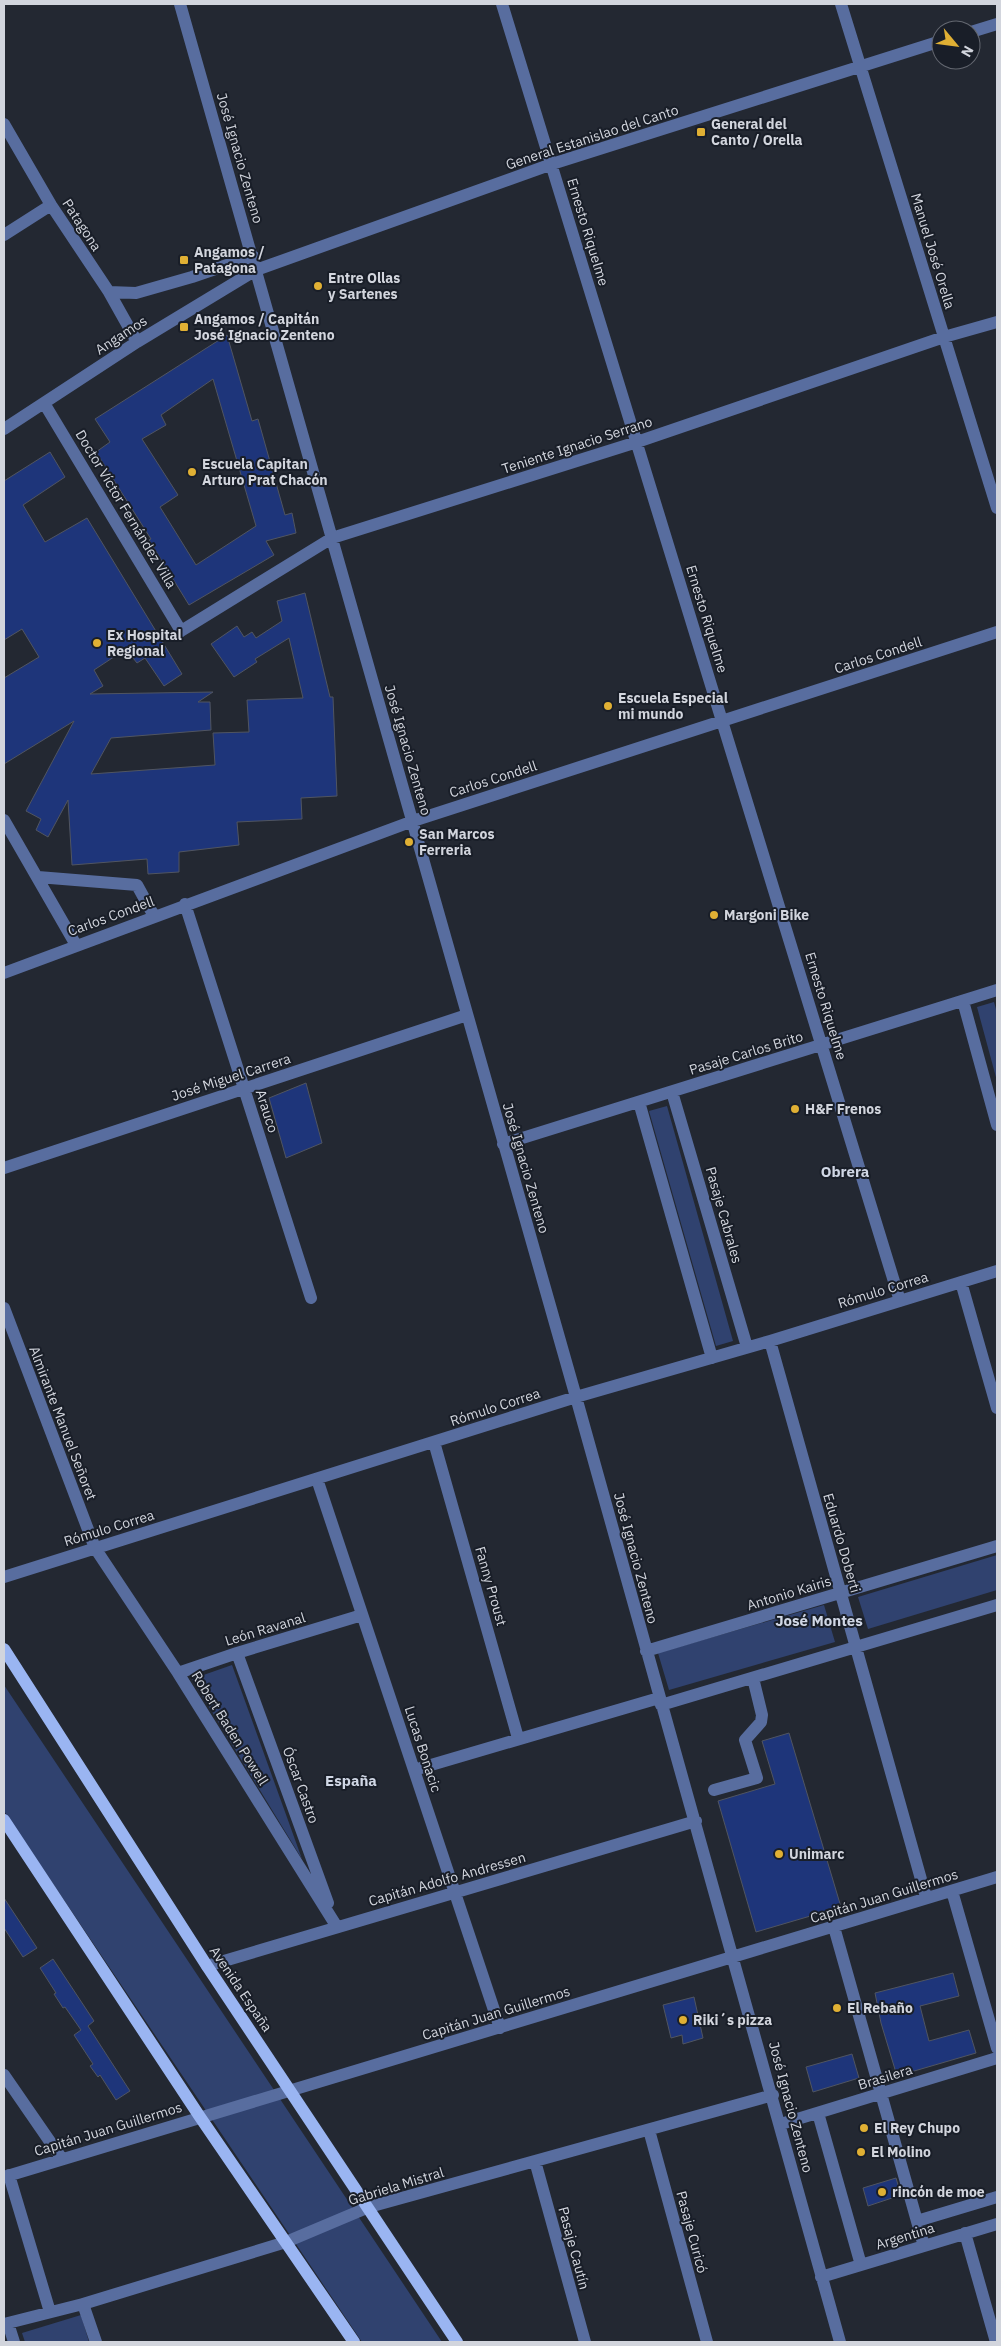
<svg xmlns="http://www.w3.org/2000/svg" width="1001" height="2346" viewBox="0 0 1001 2346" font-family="'IBM Plex Sans',sans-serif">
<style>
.green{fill:#30426f}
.building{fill:#1e357a;stroke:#505561;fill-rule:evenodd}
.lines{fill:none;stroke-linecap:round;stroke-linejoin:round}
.minor{stroke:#586d9f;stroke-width:12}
.major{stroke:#9ab5f2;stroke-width:12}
.poi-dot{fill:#e0b034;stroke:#191e28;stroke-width:2}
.labels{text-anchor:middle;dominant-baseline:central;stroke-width:4;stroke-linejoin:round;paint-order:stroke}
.poi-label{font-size:14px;font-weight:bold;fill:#d2d5dd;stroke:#191e28;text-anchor:start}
.street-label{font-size:14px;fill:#d2d5dd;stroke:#191e28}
.neighbourhood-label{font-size:15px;font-weight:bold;fill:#d0d7e5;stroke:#191e28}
</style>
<rect width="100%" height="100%" fill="#232832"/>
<path class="green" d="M994,1002L997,1013V1081L977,1007Z
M667,1106L733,1341L716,1346L649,1111Z
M997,1555V1590L868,1629L858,1597Z
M824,1605L835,1642L669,1690L658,1653Z
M232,1665L302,1859L192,1679Z
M4,1685L442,2342H362L4,1811Z
M81,2315L89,2342H25L22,2333Z"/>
<path class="building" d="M227,335L252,421L258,419L285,515L292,513L296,533L266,541L274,555L189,605L149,540L151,539L96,452L110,442L95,419ZM213,379L256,526L196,565L160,507L178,495L142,439L166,425L161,415Z
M50,452L65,477L23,505L45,542L87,518L182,674L164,686L145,658L137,663L126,649L94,670L103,686L90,694L213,692L198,702H210L211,730L111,738L91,774L215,765L213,733L249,732L247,700L303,698L289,638L255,659L257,662L234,677L211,644L237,626L244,637L252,632L256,638L282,621L277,601L305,593L330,697H333L337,796L301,798L302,819L237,822L239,845L179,852V872L148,874L147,859L72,865L68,800L48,837L36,830L41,819L26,811L74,721L4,764V678L39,657L22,629L4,640V481Z
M306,1083L322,1143L286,1158L269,1098Z
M789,1733L841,1907L756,1932L718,1801L775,1784L762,1741Z
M4,1898L37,1948L23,1957L4,1928Z
M53,1959L94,2021L88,2026L130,2091L116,2100L100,2075L98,2077L90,2066L93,2064L74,2035L81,2030L65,2007L63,2008L54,1994L56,1993L40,1968Z
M953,1973L959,1996L920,2006L929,2041L969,2030L976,2053L897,2076L881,2023L875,1993Z
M694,1997L703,2038L683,2044L682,2035L671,2038L663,2005Z
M852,2054L859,2078L813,2092L806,2067Z
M896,2178L901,2195L868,2206L863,2188Z"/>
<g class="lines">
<path class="minor" d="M180,4L576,1397L840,2342
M502,4L900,1301
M841,4L997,508
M971,32L997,24
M4,124L51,205L109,292L137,342
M4,235L51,205
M109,292L136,293L192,277L253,256
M44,403L181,631L332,538L637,442L944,337L997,322
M4,429L137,342L256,270L552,164L941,41
M4,820L76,945
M38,877L137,885L154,916
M185,904L311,1298
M4,973L413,821L997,632
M963,1001L997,1125
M672,1092L747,1347
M639,1102L712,1358
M503,1144L997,990
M4,1168L467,1015
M961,1282L997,1408
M4,1308L95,1548L178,1673L337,1927
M770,1341L926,1897
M434,1442L518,1738
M317,1479L500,2028
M4,1577L576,1397L770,1341L997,1271
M646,1651L997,1546
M237,1653L328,1903
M178,1673L237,1653L362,1615
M661,1705L997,1605
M414,1770L659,1698
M714,1790L757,1778L745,1740L761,1722L762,1715L753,1678
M952,1891L997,2048
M834,1927L924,2246
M207,1966L696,1821
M4,2075L62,2159
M818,2113L861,2265
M781,2124L997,2058
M649,2130L707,2342
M535,2161L585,2342
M9,2175L50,2312
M4,2177L997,1877
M917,2221L997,2197
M965,2233L996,2342
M821,2277L997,2224
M83,2304L96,2342
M8,2323L14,2342
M4,2324L83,2304L286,2242L369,2207L773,2095"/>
<path class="major" d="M4,1649L207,1966L457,2342
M4,1820L200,2117L354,2342"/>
</g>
<g class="poi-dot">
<rect x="696" y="127" width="10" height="10" rx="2.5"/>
<rect x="179" y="255" width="10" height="10" rx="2.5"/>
<circle cx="318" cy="286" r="5"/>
<rect x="179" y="322" width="10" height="10" rx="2.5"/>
<circle cx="192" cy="472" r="5"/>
<circle cx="97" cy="643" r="5"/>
<circle cx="608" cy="706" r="5"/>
<circle cx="409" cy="842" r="5"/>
<circle cx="714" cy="915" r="5"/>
<circle cx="795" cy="1109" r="5"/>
<circle cx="779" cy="1854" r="5"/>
<circle cx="837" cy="2008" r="5"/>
<circle cx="683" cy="2020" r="5"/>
<circle cx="864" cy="2128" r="5"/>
<circle cx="861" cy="2152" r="5"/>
<circle cx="882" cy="2192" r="5"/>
</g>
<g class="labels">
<g class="poi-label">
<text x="711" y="124">General del<tspan x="711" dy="16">Canto / Orella</tspan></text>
<text x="194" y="252">Angamos /<tspan x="194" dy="16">Patagona</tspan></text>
<text x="328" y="278">Entre Ollas<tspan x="328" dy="16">y Sartenes</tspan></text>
<text x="194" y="319">Angamos / Capitán<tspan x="194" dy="16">José Ignacio Zenteno</tspan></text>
<text x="202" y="464">Escuela Capitan<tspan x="202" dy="16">Arturo Prat Chacón</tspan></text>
<text x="107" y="635">Ex Hospital<tspan x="107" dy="16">Regional</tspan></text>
<text x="618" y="698">Escuela Especial<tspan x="618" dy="16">mi mundo</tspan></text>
<text x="419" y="834">San Marcos<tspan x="419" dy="16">Ferreria</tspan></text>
<text x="724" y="915">Margoni Bike</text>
<text x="805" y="1109">H&amp;F Frenos</text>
<text x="789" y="1854">Unimarc</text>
<text x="847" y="2008">El Rebaño</text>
<text x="693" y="2020">Riki´s pizza</text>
<text x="874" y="2128">El Rey Chupo</text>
<text x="871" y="2152">El Molino</text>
<text x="892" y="2192">rincón de moe</text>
</g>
<g class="street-label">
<text transform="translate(592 137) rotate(-18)">General Estanislao del Canto</text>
<text transform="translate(240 158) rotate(74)">José Ignacio Zenteno</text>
<text transform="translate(82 225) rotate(57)">Patagona</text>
<text transform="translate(588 232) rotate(73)">Ernesto Riquelme</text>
<text transform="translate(933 251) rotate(73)">Manuel José Orella</text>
<text transform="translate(121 335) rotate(-33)">Angamos</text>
<text transform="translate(577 445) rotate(-18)">Teniente Ignacio Serrano</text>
<text transform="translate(126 509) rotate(59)">Doctor Víctor Fernández Villa</text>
<text transform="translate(707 619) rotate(73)">Ernesto Riquelme</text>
<text transform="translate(878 655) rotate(-18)">Carlos Condell</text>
<text transform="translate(408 750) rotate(74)">José Ignacio Zenteno</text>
<text transform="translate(493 779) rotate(-18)">Carlos Condell</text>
<text transform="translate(111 916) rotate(-20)">Carlos Condell</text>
<text transform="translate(826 1006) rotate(73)">Ernesto Riquelme</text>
<text transform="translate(746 1053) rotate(-17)">Pasaje Carlos Brito</text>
<text transform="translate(231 1077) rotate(-18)">José Miguel Carrera</text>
<text transform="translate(267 1111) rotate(72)">Arauco</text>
<text transform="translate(526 1168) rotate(74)">José Ignacio Zenteno</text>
<text transform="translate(724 1215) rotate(74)">Pasaje Cabrales</text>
<text transform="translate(883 1290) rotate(-17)">Rómulo Correa</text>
<text transform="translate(495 1407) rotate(-18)">Rómulo Correa</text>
<text transform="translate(63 1423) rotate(69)">Almirante Manuel Señoret</text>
<text transform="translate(109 1528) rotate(-17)">Rómulo Correa</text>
<text transform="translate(842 1543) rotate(74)">Eduardo Doberti</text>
<text transform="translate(636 1558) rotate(75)">José Ignacio Zenteno</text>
<text transform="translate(491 1586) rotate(74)">Fanny Proust</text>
<text transform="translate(789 1593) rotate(-17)">Antonio Kairis</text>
<text transform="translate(265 1629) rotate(-17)">León Ravanal</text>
<text transform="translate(230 1728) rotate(58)">Robert Baden Powell</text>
<text transform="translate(423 1749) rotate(72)">Lucas Bonacic</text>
<text transform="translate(301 1785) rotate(70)">Óscar Castro</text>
<text transform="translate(447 1879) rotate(-16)">Capitán Adolfo Andressen</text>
<text transform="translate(884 1896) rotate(-17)">Capitán Juan Guillermos</text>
<text transform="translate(241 1989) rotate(56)">Avenida España</text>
<text transform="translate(496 2013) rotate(-17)">Capitán Juan Guillermos</text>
<text transform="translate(885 2077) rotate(-17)">Brasilera</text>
<text transform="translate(791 2107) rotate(75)">José Ignacio Zenteno</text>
<text transform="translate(108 2129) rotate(-17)">Capitán Juan Guillermos</text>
<text transform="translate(396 2186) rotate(-17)">Gabriela Mistral</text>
<text transform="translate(692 2232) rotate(75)">Pasaje Curicó</text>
<text transform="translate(905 2236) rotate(-17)">Argentina</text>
<text transform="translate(574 2248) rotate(75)">Pasaje Cautín</text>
</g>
<g class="neighbourhood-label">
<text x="845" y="1171">Obrera</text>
<text x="819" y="1620">José Montes</text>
<text x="351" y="1780">España</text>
</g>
</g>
<rect width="1001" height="2346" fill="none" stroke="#d2d5dd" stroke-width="10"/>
<g transform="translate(956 45) rotate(119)"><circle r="24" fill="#191e28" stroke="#636770"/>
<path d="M0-4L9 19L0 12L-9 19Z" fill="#e0b034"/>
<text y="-8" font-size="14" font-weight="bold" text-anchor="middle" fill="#d2d5dd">N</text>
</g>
</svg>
